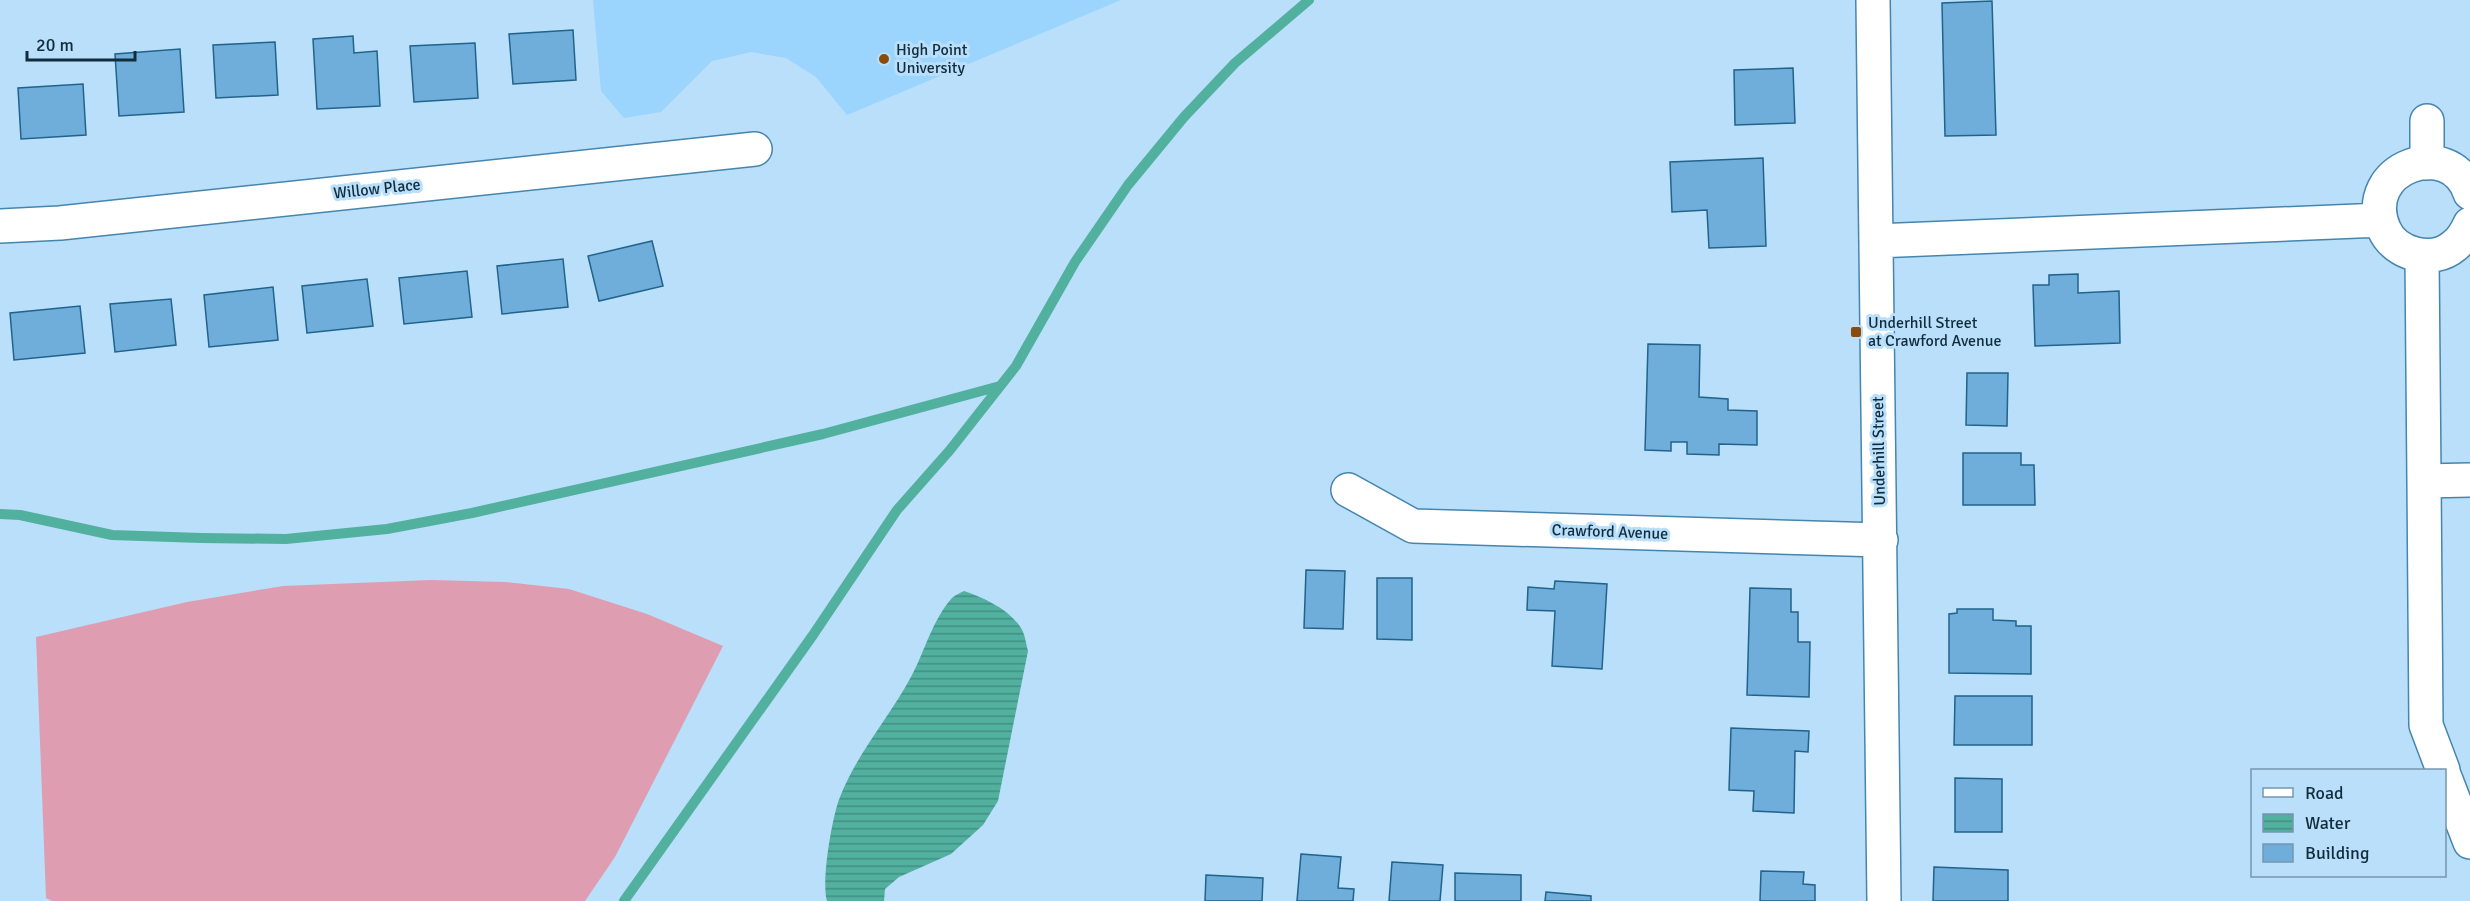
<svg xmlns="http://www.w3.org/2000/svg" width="2470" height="901" viewBox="0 0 2470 901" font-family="Signika,sans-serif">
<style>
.built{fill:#9bd4fc}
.grass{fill:#df9db1}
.water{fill:url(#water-rules)}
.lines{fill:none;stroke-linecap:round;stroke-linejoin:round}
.stream{stroke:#51b09e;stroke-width:10}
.building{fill:#6faeda;stroke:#21638b;stroke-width:1.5}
.minor-casing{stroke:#4685ae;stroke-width:36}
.minor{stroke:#fff;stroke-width:33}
.poi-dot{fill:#894c0c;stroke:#b9dffa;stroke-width:2}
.labels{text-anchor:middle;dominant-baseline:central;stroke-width:6;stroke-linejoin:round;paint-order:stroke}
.poi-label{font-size:16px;fill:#112c3d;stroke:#b9dffa;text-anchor:start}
.street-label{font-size:16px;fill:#112c3d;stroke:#b9dffa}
</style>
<defs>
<pattern id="water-rules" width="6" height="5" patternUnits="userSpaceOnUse" patternTransform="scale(1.5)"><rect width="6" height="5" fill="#51b09e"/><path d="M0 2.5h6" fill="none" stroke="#428f82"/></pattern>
</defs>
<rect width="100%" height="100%" fill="#b9dffa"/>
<path class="built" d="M593,0H1121L847,115L816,77L786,58L751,52L712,61L661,112L624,118L601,91Z"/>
<path class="grass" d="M431,580L505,582L569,589L647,614L723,646L615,857L585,901H52L46,898L36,637L187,602L283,586Z"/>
<path class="water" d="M964,591C984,598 1009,609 1021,628C1025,634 1026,644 1028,651L998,801L983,825L951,854L899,877L885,889L884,901H827C821,883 832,816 840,797C857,753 890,717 912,675C925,650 933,619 952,598C955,595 960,593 964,591Z"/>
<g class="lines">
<path class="stream" d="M0,514L20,515L112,535L201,538L286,539L387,529L472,513L823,434L1000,386
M624,901L813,635L897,510L950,450L1016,366L1075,262L1128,185L1184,117L1235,63L1309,0"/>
</g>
<path class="building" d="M1992,1L1996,135L1945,136L1942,3Z
M573,30L576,80L513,84L509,34Z
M353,36L354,53L377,51L380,106L317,109L313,39Z
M275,42L278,95L216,98L213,45Z
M475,43L478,98L414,102L410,46Z
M180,49L184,112L119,116L115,54Z
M1793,68L1795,123L1735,125L1734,70Z
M83,84L86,135L21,139L18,88Z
M1763,158L1766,246L1709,248L1707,210L1672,212L1670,162Z
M652,241L663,286L599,301L588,256Z
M563,259L568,307L502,314L497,266Z
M467,271L472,317L404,324L399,278Z
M2078,274V293L2119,291L2120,343L2035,346L2033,285H2049V275Z
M367,279L373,326L307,333L302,286Z
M273,287L278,340L209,347L204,295Z
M171,299L176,345L115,352L110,304Z
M80,306L85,353L14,360L10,313Z
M1648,344L1700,345L1699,397L1728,399V410L1757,411V445L1719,444V455L1687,454V442H1671V451L1645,450Z
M1967,373H2008L2007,426L1966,425Z
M1963,453H2021V465H2034L2035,505H1963Z
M1306,570L1345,571L1343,629L1304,628Z
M1377,578H1412V640L1377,639Z
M1555,581L1607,584L1602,669L1552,666L1555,611L1527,610L1528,587L1554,589Z
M1750,588L1791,589V612H1798V642H1810L1809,697L1747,695Z
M1957,609H1993V620L2016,621V626H2031V674L1949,673V614L1957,613Z
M1955,696H2032V745H1954Z
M1731,728L1809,731L1808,752L1795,751L1794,813L1753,811L1754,791L1729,790Z
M1955,778L2002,779V832H1955Z
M1301,854L1341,857L1338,888L1354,889L1353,901H1297Z
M1392,862L1443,865L1440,901H1389Z
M1934,867L2008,870V901H1933Z
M1761,871L1804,872L1803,884L1815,885V901H1760Z
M1455,873L1521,875V901H1455Z
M1206,875L1263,878L1262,901H1205Z
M1546,892L1591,896V901H1545Z"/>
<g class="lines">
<g class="minor-casing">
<path id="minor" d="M1873,0L1884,901
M2427,163V121
M2470,193C2451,135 2358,167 2384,229C2395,255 2433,264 2454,246C2462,240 2466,233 2470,224
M0,226L60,223L755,149
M1876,241L2381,220
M2422,256L2424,481
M1348,490L1413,526L1881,540
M2443,770L2426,725L2424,481L2470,480
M2444,775L2470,842"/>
</g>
<use href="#minor" class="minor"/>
</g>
<g class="poi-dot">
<circle cx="884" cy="59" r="6"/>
<rect x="1850" y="326" width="12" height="12" rx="3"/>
</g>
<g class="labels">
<g class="poi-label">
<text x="896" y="50">High Point<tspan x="896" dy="18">University</tspan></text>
<text x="1868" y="323">Underhill Street<tspan x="1868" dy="18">at Crawford Avenue</tspan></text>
</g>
<g class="street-label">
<text transform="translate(377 189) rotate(-6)">Willow Place</text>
<text transform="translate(1879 451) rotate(-91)">Underhill Street</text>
<text transform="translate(1610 532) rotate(2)">Crawford Avenue</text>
</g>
</g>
<rect x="2251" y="769" width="195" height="108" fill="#b9dffa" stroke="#7697ae" stroke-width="1.5"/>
<rect x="2263" y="788" width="30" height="9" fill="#ffffff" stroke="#7697ae" stroke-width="1.5"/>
<text x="2305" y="799" font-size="18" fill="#112c3d">Road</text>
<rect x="2263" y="814" width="30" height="18" fill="url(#water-rules)" stroke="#7697ae" stroke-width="1.5"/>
<text x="2305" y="829" font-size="18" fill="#112c3d">Water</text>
<rect x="2263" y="844" width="30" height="18" fill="#6faeda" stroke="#7697ae" stroke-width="1.5"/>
<text x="2305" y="859" font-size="18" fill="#112c3d">Building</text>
<path d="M27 51v9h108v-9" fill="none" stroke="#112c3d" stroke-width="3"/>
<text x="36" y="51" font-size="18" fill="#112c3d" stroke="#b9dffa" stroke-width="4.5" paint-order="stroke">20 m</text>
</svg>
